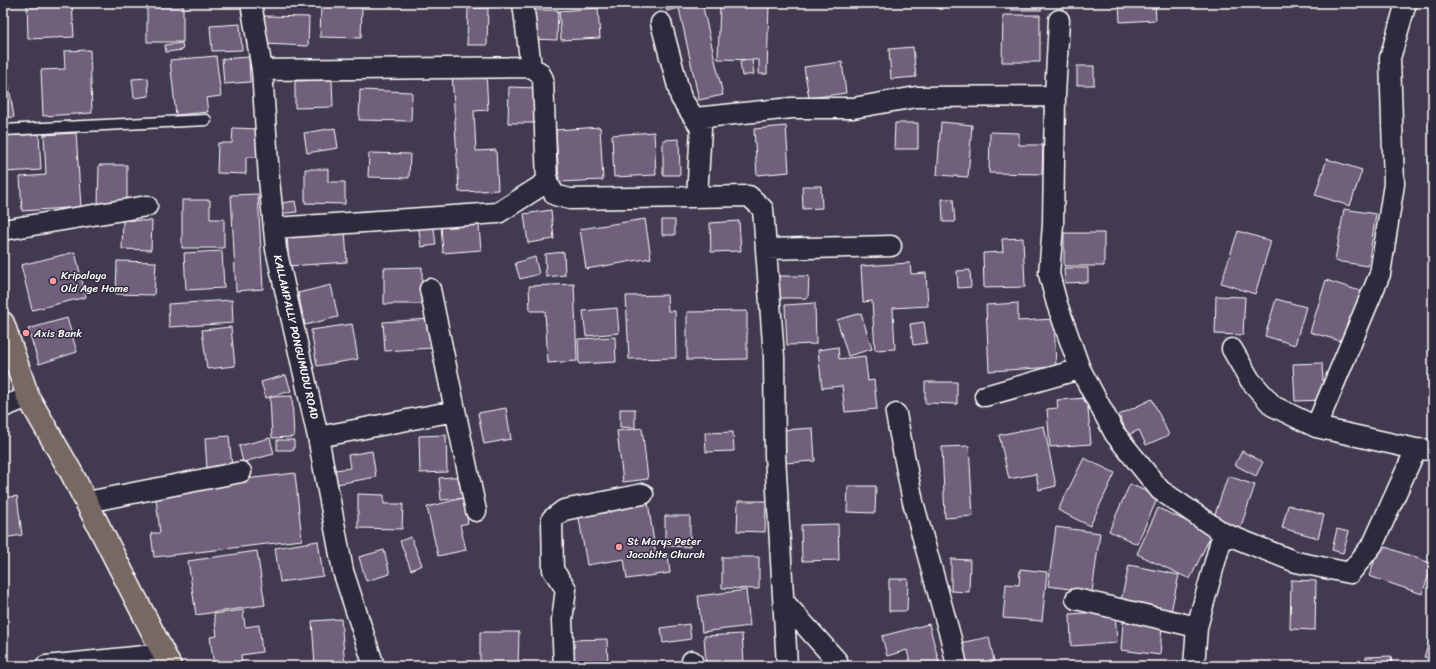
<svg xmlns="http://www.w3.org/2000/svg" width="1436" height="669" viewBox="0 0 1436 669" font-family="Sriracha,sans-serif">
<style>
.building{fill:#70607b;stroke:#fff}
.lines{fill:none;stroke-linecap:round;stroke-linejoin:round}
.lane-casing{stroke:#fff;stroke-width:13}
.street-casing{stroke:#fff;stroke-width:23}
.primary-casing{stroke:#fff;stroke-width:25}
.lane{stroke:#2f2a3d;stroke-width:10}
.street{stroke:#2f2a3d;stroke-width:20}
.primary{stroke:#776864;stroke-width:22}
.poi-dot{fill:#ff9aa2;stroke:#2f2a3d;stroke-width:1.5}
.labels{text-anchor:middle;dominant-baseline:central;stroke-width:3;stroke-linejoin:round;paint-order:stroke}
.poi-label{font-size:11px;fill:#fff;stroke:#2f2a3d;text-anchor:start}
.street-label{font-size:11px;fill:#fff;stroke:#2f2a3d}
</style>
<rect width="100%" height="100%" fill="#423a50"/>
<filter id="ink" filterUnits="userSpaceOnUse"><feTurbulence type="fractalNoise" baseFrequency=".025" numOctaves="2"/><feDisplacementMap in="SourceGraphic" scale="8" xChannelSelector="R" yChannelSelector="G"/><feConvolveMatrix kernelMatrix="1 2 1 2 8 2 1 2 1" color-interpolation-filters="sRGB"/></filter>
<g filter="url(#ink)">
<path class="building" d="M27,3H72L74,37L28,39Z
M147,3H183V42H147Z
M666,3H702L723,95L699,100L679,8L667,11Z
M720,3H769L767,74H759V60L718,59Z
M927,3H944L941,10Z
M1011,3H1042V10H1011Z
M1119,3H1155L1156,20L1120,22Z
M321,6L362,7L361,38L320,37Z
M468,8H488L487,45H467Z
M598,8L600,38L561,40L559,11Z
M532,10H558L557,40L531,39Z
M1003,15H1040V62H1002Z
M264,16L309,17L308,46L264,44Z
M240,24L242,50L212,51L210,26Z
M182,43L183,50L166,52L165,45Z
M913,47L916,77L891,79L889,49Z
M90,50L92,113L43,116L41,70L65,69L64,51Z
M216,56L221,96L206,98L208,112L176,115L170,60Z
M249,57L250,82L224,84L222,59Z
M752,60L754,74L742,76L740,61Z
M842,62L846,93L809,98L804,67Z
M1077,66H1094V85H1077Z
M486,71L488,110L474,111L476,151L496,150L498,190L459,192L452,73Z
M7,75L14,117L3,118V76Z
M148,78L149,96L134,98L132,79Z
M332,80L333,107L295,108V81Z
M509,87L539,88V123H508Z
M360,90L412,92L411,121L359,120Z
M941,122L972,125L968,177L937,175Z
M895,123H918V149H894Z
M786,126L789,172L757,175L754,129Z
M600,127L603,180L559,182L556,130Z
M233,128L259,129L258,157H246V174L217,173L218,143H232Z
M335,128L338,148L307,153L304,133Z
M654,132L656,175L614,177L612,135Z
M990,132L1019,133V145H1043L1042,174L989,173Z
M76,133L81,207L22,211L20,177L46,175L44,135Z
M39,134L41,170L3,172V136Z
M679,139L680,175H663V140Z
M369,153L410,154L409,178L368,177Z
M1327,159L1362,170L1350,206L1315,195Z
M99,165H127V205H98Z
M305,169H328V182H345V204L305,203Z
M802,186H821L822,208L803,209Z
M258,194L263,289L236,291L231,195Z
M942,199H953L955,222H943Z
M182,200H210V219H224V248H182Z
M295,201L297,212L277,214L276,204Z
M1344,209L1376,214L1368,266L1335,261Z
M551,210L554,239L528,243L524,214Z
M478,214L481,250L443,253L441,225Z
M645,219L651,258L586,269L580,229Z
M123,220L152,221L151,250L122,249Z
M662,220H675V235H662Z
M433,221L436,245L421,247L418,223Z
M739,221L741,251L711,252L710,223Z
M345,229L347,262L289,266L287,233Z
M1238,231L1271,241L1255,294L1221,283Z
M1064,233H1104V266H1064Z
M1023,238L1025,287L984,288L983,253L1003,252L1002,239Z
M222,251L224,288L186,290L184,253Z
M75,252L86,297L32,310L21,265Z
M564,252L565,275L546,277L545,254Z
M535,257L539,274L520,279L515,263Z
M117,261L156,262L154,295L116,294Z
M910,263L911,274L926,273L928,306L893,308L895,349L875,350L872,301L863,302L861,266Z
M422,267V304H384V268Z
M1064,268H1088V282L1065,283Z
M970,270L971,287L958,288L957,271Z
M776,276H809L808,298H777Z
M1326,280L1363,292L1347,343L1310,332Z
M574,284L577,361L548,363L545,311H530L529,286Z
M331,285L338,317L305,325L298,293Z
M667,295L668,311H675L676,358L629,359L626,296Z
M1216,296L1245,297L1243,335L1215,334Z
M1276,299L1306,307L1295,345L1265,336Z
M232,300L233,323L169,327L168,304Z
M815,303L816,344L787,345L785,305Z
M1018,303V321L1054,319L1056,367L989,371L986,305Z
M617,308L619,333L586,336L583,311Z
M747,311V359L687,360V312Z
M861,313L872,349L848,356L837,320Z
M67,318L77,352L39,364L28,329Z
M430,319L432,348L385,351L383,322Z
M924,322L927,343L913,345L910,324Z
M352,324L358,359L317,366L311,330Z
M231,327L235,366L207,369L202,330Z
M615,337L616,362L579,364L578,339Z
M838,347L839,359L865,356L868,381L874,380L877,409L845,412L842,386L822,388L818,350Z
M1322,363L1324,400L1295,401L1293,364Z
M286,375L291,391L266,398L261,382Z
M925,382H957V404L925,403Z
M292,396L294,437L272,438L270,397Z
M1087,398L1091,444L1050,447L1047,409L1058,408L1057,400Z
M1152,399L1169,435L1146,445L1139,430L1128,435L1119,415Z
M506,408L511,439L484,444L478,413Z
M620,409H635V428L620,427Z
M1044,426L1056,486L1039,490L1036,474L1009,479L999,435Z
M642,428L648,479L623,482L617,431Z
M813,428L815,461L784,463L782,430Z
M733,432L734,451L706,452L705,433Z
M446,435L447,472L420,473L419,436Z
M229,436L232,467L207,469L205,438Z
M270,438L274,454L243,462L239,446Z
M277,440H294V450H277Z
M969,446L973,516L945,518L942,447Z
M372,451L376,477L337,484L335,470L350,468L348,455Z
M1242,451L1263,462L1256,476L1235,465Z
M1084,458L1115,473L1090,526L1058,510Z
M295,473L302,540L154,557L151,533H160L155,490Z
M465,476L467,498L441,500L439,478Z
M1228,476L1255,485L1240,529L1213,520Z
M1130,484L1158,497L1137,544L1109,531Z
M848,486H876L875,513L847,512Z
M358,494L384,495V504H403L402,529L358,528Z
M17,496L22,535L3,538V498Z
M463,498L468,523L460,525L466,550L438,556L427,507Z
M738,501H766L765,532L737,531Z
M648,502L656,556L668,554L670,573L627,579L624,559L587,565L578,513Z
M1288,505L1324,515L1318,538L1282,528Z
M1158,508L1212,533L1190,579L1137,554Z
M665,516H690V547L665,546Z
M838,524L839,560L802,561L801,525Z
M1056,527L1100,533L1092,592L1048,586Z
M1337,529L1349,532L1343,553L1332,550Z
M411,537L422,565L411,570L400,541Z
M318,541L323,576L280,582L275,548Z
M1380,545L1433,564L1422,594L1369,576Z
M384,550L390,574L366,581L359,557Z
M257,551L265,605L196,615L188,561Z
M722,557H759V589L722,588Z
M951,559L970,560L969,592L951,591Z
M1129,565L1179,575L1170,616L1120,605Z
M1020,569L1047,572L1042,621L1003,618L1006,584L1019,585Z
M889,579H908L907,611H889Z
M1291,580L1316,581L1315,630L1290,629Z
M746,590L750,626L702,632L698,596Z
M243,610L245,627L259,625L262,652L241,655L242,666H214L210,637L217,636L214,614Z
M1115,611L1117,643L1071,646L1070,614Z
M341,619L345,666H315L312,621Z
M1123,622L1162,626L1160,655L1121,650Z
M689,624L691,639L663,643L661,628Z
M929,624L940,666H894L910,662L907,650L887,656L882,636Z
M1433,630V659L1424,657Z
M480,632H519L518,666H480Z
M742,634L744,662L706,664L704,636Z
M989,637L995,666H964L960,643Z
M607,639L608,666H572L571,640Z
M1391,656L1392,666H1366V657Z
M780,662V666H735V665Z
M1127,664H1177V666H1127Z"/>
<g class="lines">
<g class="lane-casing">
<path id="lane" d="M3,130L206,120"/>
</g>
<g class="street-casing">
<path id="street" d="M251,3L262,70L269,179L276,249L318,437L343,571L374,666
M523,3L531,67
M1406,3L1390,58L1394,184L1380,274L1316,427L1416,449
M661,23L681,98L701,128L697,197
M262,70L531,67L539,72L543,79L547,182L555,195L570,199L749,196L763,209L774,357L775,455L787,666
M1055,96L1059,20
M695,118L792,108H853L916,97L1055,96L1053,225L1049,274L1057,304L1080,369
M274,228L498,213L547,182
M3,230L147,206
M766,249L891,246
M430,289L476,511
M1232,349L1250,380L1273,406L1316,427
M985,396L1080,369L1115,434L1160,490L1223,533L1197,627L1194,666
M3,407L28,397
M896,414L913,502L951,639L957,666
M318,437L455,411
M87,502L241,472
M1223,533L1296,562L1350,573L1373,544L1416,449L1433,450
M1076,599L1197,627
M784,602L837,661L838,666
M692,661L694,666
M46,666L164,654
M564,666L562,620L566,589L553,570L552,519L564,510L643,494"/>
</g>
<g class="primary-casing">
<path id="primary" d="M3,323L28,397L71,472L170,666"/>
</g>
<use href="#lane" class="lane"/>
<use href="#street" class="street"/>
<use href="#primary" class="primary"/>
</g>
</g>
<g class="poi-dot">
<circle cx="53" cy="281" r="4"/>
<circle cx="26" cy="333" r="4"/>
<circle cx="619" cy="547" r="4"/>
</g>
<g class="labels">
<g class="poi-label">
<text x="61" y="275">Kripalaya<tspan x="61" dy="13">Old Age Home</tspan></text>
<text x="34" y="333">Axis Bank</text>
<text x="627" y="541">St Marys Peter<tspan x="627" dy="13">Jacobite Church</tspan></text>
</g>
<g class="street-label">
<text transform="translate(296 337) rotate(77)">KALLAMPALLY PONGUMUDU ROAD</text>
</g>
</g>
<rect width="1436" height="669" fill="none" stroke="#2f2a3d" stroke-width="16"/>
<rect x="8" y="8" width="1420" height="653" fill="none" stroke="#fff" stroke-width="1.5" filter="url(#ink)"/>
</svg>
